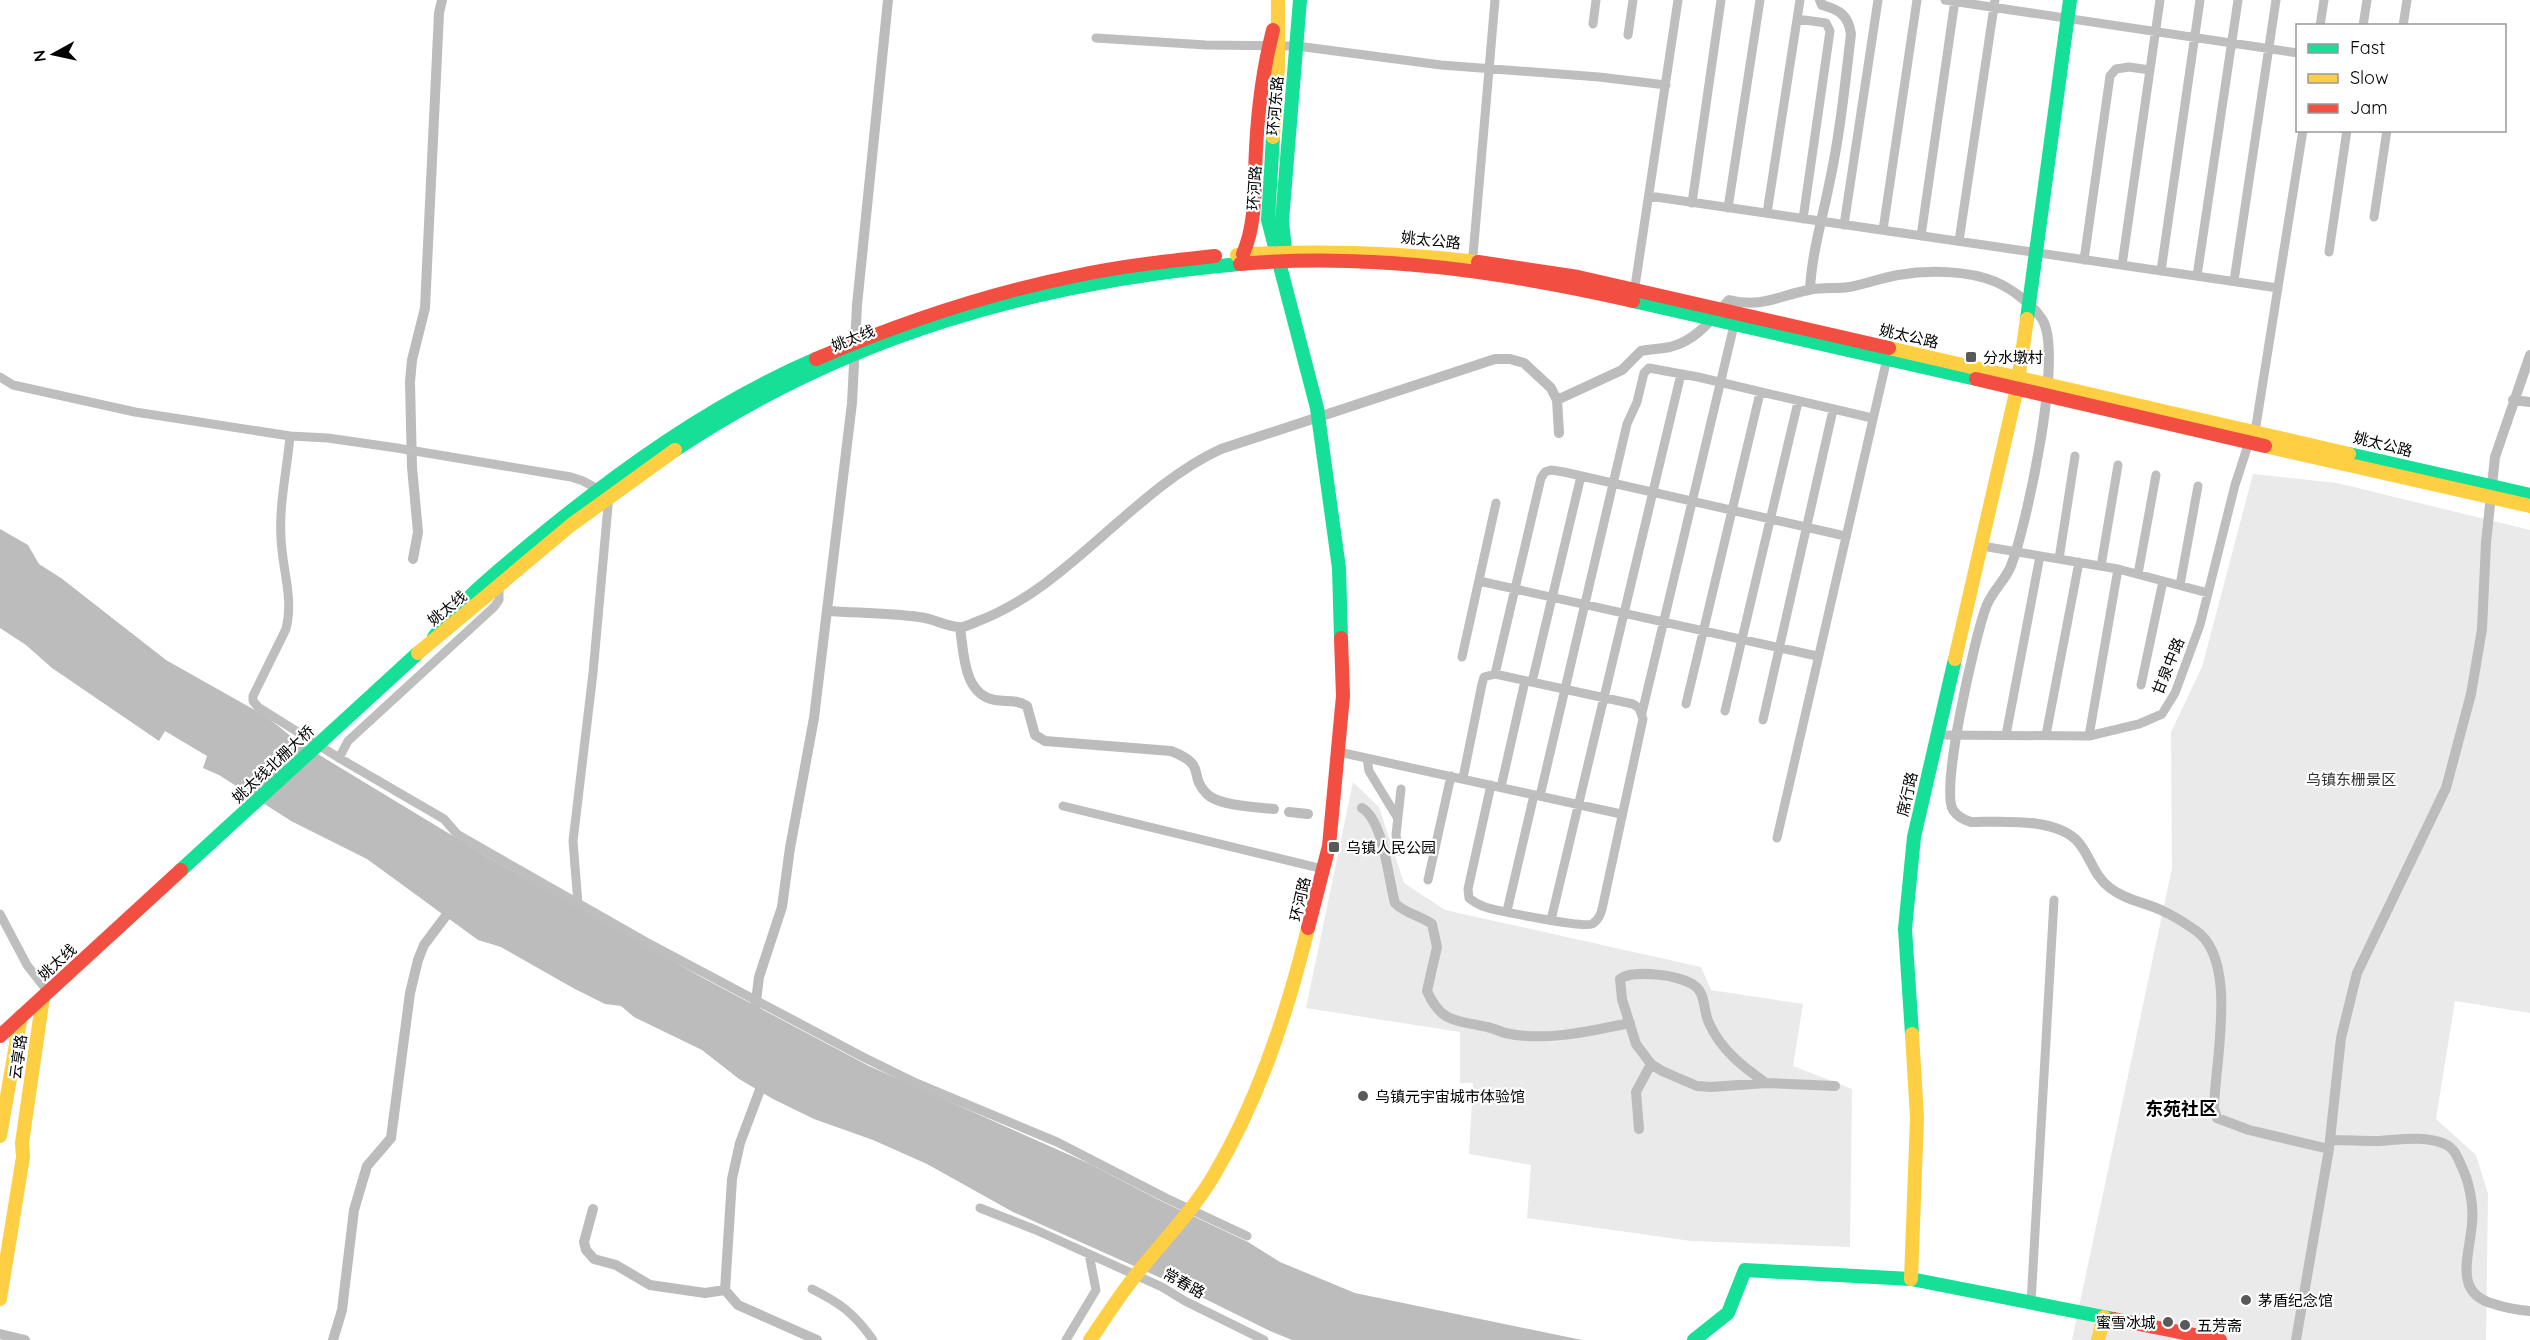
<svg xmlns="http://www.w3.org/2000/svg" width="2530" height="1340" viewBox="0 0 2530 1340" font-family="Quicksand,'Noto Sans SC',sans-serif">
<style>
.green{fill:#eaeaea}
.water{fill:#bcbcbc}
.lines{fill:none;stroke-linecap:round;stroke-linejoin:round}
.canal{stroke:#bcbcbc;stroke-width:10}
.street{stroke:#bebebe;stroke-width:9}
.fast{stroke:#16e098;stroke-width:14}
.slow{stroke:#ffcf43;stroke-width:14}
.jam{stroke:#f24e42;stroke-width:14}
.poi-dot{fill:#595959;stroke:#fff;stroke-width:2}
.labels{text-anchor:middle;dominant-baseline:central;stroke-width:4.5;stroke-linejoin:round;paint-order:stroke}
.street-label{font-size:15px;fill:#000;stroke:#fff}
.poi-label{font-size:15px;fill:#000;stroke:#fff;text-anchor:start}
.park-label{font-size:15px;fill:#303030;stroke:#fff}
.quarter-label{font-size:18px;font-weight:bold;fill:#000;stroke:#fff}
</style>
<rect width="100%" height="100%" fill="#fff"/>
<path class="green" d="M2253,474L2337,483L2530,530V1013L2455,1001L2436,1119L2476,1155L2488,1194L2486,1340H2072L2172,868L2171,732L2202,667Z
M1353,782L1379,807L1404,883L1445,910L1701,967L1711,990L1803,1004L1793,1066L1852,1089L1850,1247L1691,1241L1527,1218L1531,1165L1469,1154L1473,1083H1460V1032L1306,1008Z"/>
<path class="water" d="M0,529L28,545L39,564L61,578L166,660L267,717L298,742L486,856L703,978L869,1066L1090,1164L1161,1201L1248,1242L1280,1262L1355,1293L1582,1340H1292L1270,1331L1181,1287L1013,1212L927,1164L873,1140L814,1119L773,1099L739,1079L702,1050L634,1017L621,1006L605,1004L573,988L501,947L478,940L367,859L291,821L219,775L203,768L207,756L165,731L159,741L52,668L26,645L0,628Z"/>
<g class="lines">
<path class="canal" d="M1810,289C1812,253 1822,220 1829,185C1840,135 1845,84 1851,34C1848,15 1840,10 1822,5L1820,0
M1557,400L1622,370L1641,351C1650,349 1660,349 1670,347C1696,341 1712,319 1729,300C1763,308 1777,296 1809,290C1822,287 1836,289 1849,287C1866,284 1881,278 1898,275C1928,270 1967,270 1996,282C2012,289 2032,304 2042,319C2064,352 2027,523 2012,563C2007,580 1990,592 1985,610C1975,638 1940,789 1953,810C1957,816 1964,820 1971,822C2002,822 2058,817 2079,843C2091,858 2094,876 2110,888C2127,901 2145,902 2163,911C2174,916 2185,923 2195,930C2239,959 2215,1061 2214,1108L2217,1118L2249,1130L2329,1149
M2513,400L2530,402
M413,559L418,532L412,467L410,382L412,360L425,308L439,13L442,0
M828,611C858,613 889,613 919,617C932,618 945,626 958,627C964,628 971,624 976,622C1069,588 1132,490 1221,449L1495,359H1510L1524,363L1551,388L1557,400L1559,433
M960,628C964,653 963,694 995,700C1007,702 1015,699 1027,706L1035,735L1045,741L1171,751C1209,766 1187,774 1207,794C1218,806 1258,807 1274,809
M1362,808C1384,821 1388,879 1395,903C1405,914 1420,915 1432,924L1437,947L1427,991C1442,1025 1458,1020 1487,1027C1493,1028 1499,1031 1505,1033C1546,1042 1590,1031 1630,1023
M1289,812L1308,814
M755,1009L759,977L782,907L790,848L814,718L852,403L857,305L888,0
M764,1079L740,1143L732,1179L725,1290L738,1305L817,1340
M1766,1083C1743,1067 1721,1050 1709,1023C1703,1011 1706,994 1695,986C1682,975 1633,969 1620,979L1622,999L1636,1044L1651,1064L1662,1071L1697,1086L1711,1087L1766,1083L1835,1086
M1639,1129L1636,1092L1651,1064
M2330,1140C2346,1140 2361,1141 2376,1141C2399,1140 2423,1135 2445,1144C2454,1148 2457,1156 2461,1165C2469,1181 2474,1205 2472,1223C2470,1255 2452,1293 2494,1304C2506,1308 2517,1310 2530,1311
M593,1209L584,1242L586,1250L594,1259L616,1265L650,1285L705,1293L725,1290
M0,1334L25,1340
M333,1340L342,1310L354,1210L367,1166L391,1138L410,993L418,960L424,945L454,905
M2296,1340L2329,1149L2341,1038L2357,973L2446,788L2471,694L2482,629L2486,543L2495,457L2530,355"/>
<path class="street" d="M1945,0L2298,53
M1797,19L1826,23L1830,31L1803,219
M1593,24L1596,0
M2320,26L2324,0
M2363,26L2367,0
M2403,26L2407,0
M1628,35L1633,0
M1096,38L1206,45L1297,46L1441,65L1599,77L1666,85
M1649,196L2278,288
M1692,203L1721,0
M1728,208L1760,0
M1767,213L1800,0
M2374,217L2387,130
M1844,225L1878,0
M1883,230L1917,0
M1921,236L1955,0
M1959,241L1995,0
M2329,252L2347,130
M2084,260L2110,76L2116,69L2129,67L2150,70
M2122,265L2160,0
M1472,267L1495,0
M2161,271L2200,0
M2197,276L2238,0
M2234,281L2276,0
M1634,293L1678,0
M0,377L13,385L135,412L290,436L328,438L397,448L571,477L583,481L609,495L593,673L573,841L578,904
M290,436C287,470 279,503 281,538C282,569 294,598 286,629L253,696V701L258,707L339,758L444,819L457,834L467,840L646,942L863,1057L916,1083L1057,1142L1166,1198L1247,1236
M1982,546L2118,569L2208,593
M2059,559L2075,456
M2101,566L2118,465
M2138,574L2156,475
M1479,581L1817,656
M2180,585L2198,486
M1462,657L1496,503
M1495,674L1541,478L1545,472L1551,470L1564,472L1845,536
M1532,682L1581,476
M2141,685L2163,581
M1686,704L1760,393
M1725,711L1798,402
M1642,713L1735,321
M1763,720L1833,410
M1938,735L2089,736L2139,724L2162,714L2175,693L2200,625L2235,485L2249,442L2255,432L2303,130
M2006,735L2040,556
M2046,735L2079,562
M2089,736L2118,569
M1339,752L1621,814
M339,758L348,741L494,607L499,600V585
M1367,758L1369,771L1397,817
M1463,778L1482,684L1484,677L1495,674L1633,704L1639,708L1643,719L1604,900C1602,909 1601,919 1592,924C1583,928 1498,911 1485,907C1479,905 1474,902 1469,898L1468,889L1491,785
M1501,787L1525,681
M1540,796L1627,424L1637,402L1644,373L1649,368L1698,377L1872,418
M1063,806L1323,869
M1777,838L1888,354
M1399,851L1396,835L1401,789
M1428,880L1451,776
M1507,911L1534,795
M0,914L27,965L48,992
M1551,920L1681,374
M980,1208L1036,1230L1162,1287L1185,1301L1264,1340
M812,1289C840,1303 854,1313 873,1340
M2031,1303L2054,900
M1066,1340L1096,1290L1089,1254"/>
<path class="fast" d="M1273,137L1268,220L1317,408L1339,568L1341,638
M1286,259L1282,221L1300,0
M1633,301L1976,379
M2027,319L2070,0
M675,450C847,335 1037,282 1240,264
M2349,454L2530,495
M434,637C460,601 495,574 529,545C617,472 711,404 816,359
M181,870L418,653
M1912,1034L1905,929L1914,837L1955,659
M1694,1340L1728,1313L1745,1270L1911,1279L2114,1319"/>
<path class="slow" d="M1273,137L1278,67V0
M1237,255C1318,250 1398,253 1478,262
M1889,348L2349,454
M2265,446L2530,506
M418,653L571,525L675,450
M1955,659L2017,388L2027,319
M0,1136L21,1016
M1911,1279L1917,1118L1912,1034
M0,1299L23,1157L22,1143L43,997
M1090,1340C1104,1320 1117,1299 1132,1280C1159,1245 1191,1214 1214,1175C1259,1099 1287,1014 1308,928
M2098,1340L2104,1317"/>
<path class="jam" d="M1243,254C1257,222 1254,184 1256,149C1258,109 1263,69 1273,30
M1478,262L1578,277L1889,348
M1240,264C1371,252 1506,272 1633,301
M816,359C900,323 986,294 1075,276C1121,266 1168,261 1215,256
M1976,379L2265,446
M1308,928L1329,846L1343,696L1341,638
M0,1036L181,870
M2114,1319L2220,1340"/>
</g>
<g class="poi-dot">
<rect x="1965" y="351" width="12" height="12" rx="3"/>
<rect x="1328" y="841" width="12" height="12" rx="3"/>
<circle cx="1363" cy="1096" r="6"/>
<circle cx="2246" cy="1300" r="6"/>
<circle cx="2168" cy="1322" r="6"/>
<circle cx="2185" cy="1325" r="6"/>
</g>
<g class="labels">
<g class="street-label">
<text transform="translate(1275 106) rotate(-85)">环河东路</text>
<text transform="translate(1254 188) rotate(-86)">环河路</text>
<text transform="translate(1431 240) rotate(6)">姚太公路</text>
<text transform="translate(1909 336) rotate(13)">姚太公路</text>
<text transform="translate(853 338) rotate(-22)">姚太线</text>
<text transform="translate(2383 444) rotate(14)">姚太公路</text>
<text transform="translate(447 608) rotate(-39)">姚太线</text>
<text transform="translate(2168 666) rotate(-68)">甘泉中路</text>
<text transform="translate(273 764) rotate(-43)">姚太线北栅大桥</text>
<text transform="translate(1907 794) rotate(-77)">席行路</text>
<text transform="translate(1300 899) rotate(-77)">环河路</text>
<text transform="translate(57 962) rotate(-42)">姚太线</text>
<text transform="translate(18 1057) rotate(-82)">云享路</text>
<text transform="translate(1184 1283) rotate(29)">常春路</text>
</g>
<g class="poi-label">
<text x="1983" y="357">分水墩村</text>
<text x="1346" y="847">乌镇人民公园</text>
<text x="1375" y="1096">乌镇元宇宙城市体验馆</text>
<text x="2258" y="1300">茅盾纪念馆</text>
<text x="2156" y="1322" text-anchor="end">蜜雪冰城</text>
<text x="2197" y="1325">五芳斋</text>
</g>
<g class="park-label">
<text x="2351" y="779">乌镇东栅景区</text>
</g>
<g class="quarter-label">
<text x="2181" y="1108">东苑社区</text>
</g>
</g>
<rect x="2296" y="24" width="210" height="108" fill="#ffffff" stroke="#999999" stroke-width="1.5"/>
<rect x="2308" y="44" width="30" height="9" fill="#16e098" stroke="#999999" stroke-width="1.5"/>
<text x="2350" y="54" font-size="18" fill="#000000">Fast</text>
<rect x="2308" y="74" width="30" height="9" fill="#ffcf43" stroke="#999999" stroke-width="1.5"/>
<text x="2350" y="84" font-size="18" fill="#000000">Slow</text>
<rect x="2308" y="104" width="30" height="9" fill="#f24e42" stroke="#999999" stroke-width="1.5"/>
<text x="2350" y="114" font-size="18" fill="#000000">Jam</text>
<g transform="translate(54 54) rotate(262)" stroke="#ffffff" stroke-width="4.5" paint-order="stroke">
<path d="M0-4.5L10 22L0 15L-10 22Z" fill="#000000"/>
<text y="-9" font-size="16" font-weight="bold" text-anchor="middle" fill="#000000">N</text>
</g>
</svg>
